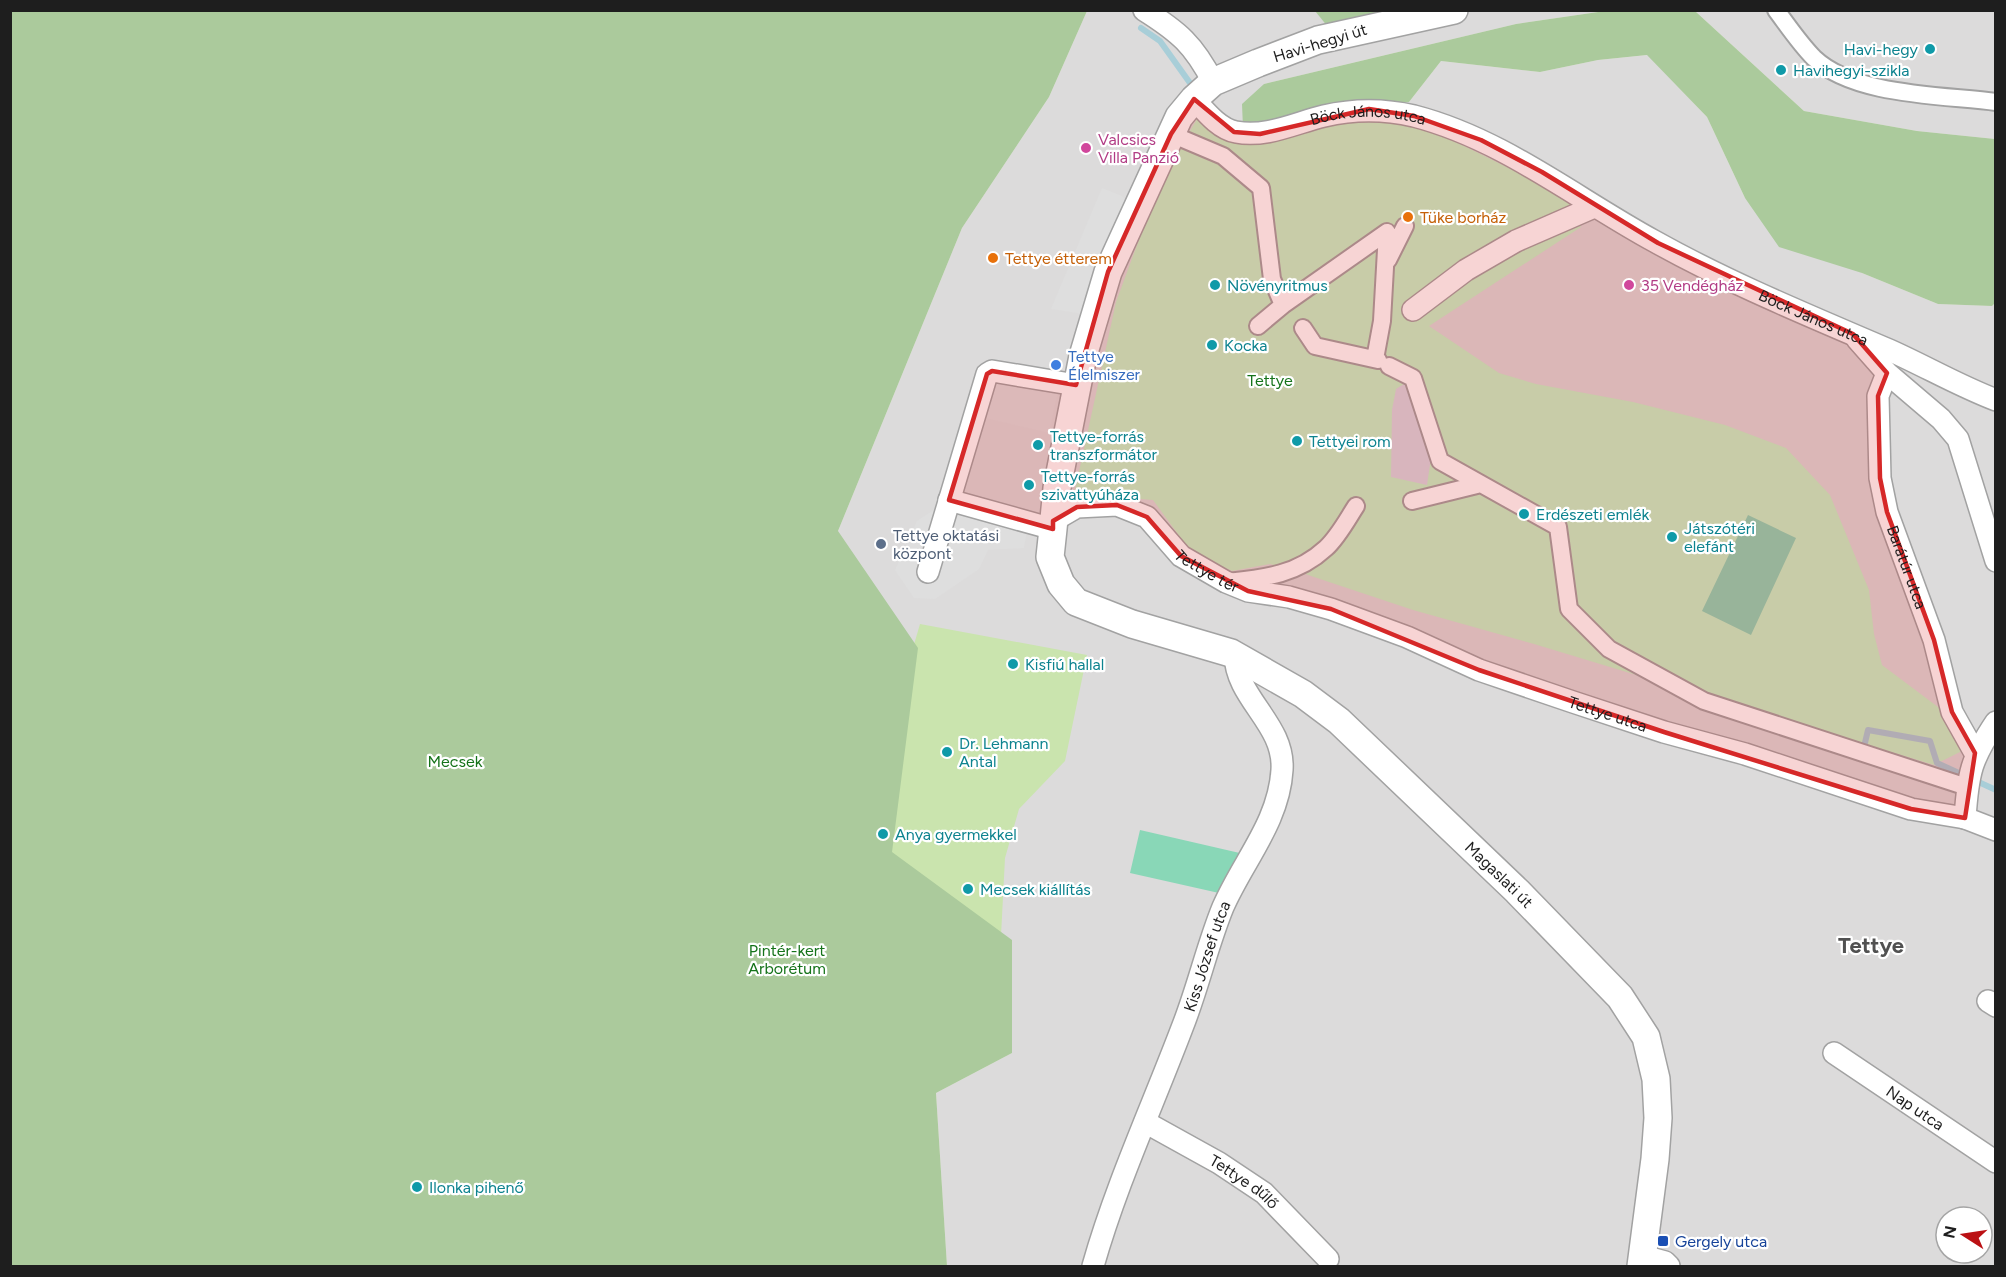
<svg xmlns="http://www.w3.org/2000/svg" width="2006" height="1277" viewBox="0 0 2006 1277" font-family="Figtree,sans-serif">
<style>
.residential{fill:#dcdbdb;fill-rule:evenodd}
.grass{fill:#cae4ae}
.forest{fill:#abca9c}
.park{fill:#c5f5c8}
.pitch{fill:#89d7b7}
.parking{fill:#dedede}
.plaza{fill:#d9d9e3}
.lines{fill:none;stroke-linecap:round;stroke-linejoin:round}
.stream{stroke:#a8ced8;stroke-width:6}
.pedestrian-casing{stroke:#a2a2a2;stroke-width:20}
.minor-casing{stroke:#a2a2a2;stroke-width:24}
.tertiary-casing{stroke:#a2a2a2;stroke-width:30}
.pedestrian{stroke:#fff;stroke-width:16}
.minor{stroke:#fff;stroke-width:21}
.tertiary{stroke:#fff;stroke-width:27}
.marked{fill:#d62828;fill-opacity:0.2;stroke:#d62828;stroke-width:4.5;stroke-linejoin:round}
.culture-dot{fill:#0f9aa8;stroke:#fff;stroke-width:2}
.hotel-dot{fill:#d1479c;stroke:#fff;stroke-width:2}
.food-dot{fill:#e8710a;stroke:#fff;stroke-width:2}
.shop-dot{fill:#3f7fe0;stroke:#fff;stroke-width:2}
.service-dot{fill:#5c6f8a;stroke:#fff;stroke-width:2}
.transit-dot{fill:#1a4fb4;stroke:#fff;stroke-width:2}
.labels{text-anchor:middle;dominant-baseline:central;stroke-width:4.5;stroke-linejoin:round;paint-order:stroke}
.street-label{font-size:16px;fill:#1e1e1e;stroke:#fff}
.culture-label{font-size:16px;fill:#0d838f;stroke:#fff;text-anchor:start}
.hotel-label{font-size:16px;fill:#b23c85;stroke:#fff;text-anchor:start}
.food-label{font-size:16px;fill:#c56008;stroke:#fff;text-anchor:start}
.shop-label{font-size:16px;fill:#366cbe;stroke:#fff;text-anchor:start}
.park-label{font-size:16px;fill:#15731a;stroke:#fff}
.service-label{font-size:16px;fill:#4e5e75;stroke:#fff;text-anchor:start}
.transit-label{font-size:16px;fill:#164399;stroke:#fff;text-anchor:start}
.district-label{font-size:22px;font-weight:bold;fill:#515151;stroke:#fff}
</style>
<rect width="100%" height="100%" fill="#eeeae4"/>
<path class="residential" d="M1087,11H1315L1329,27L1384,11H1605L1516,24L1264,84L1296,115L1409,102L1441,61L1540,72L1598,60L1648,55L1707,117L1745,198L1862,273L1938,304L1992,306L1995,303V1266H947L936,1093L1012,1053L892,852L838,531L962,228L1049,97ZM1946,1217H1982V1253H1946Z
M1695,11H1995V139L1917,131L1804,111Z"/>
<path class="grass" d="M920,624L1087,655L1065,761L1019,809L1005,858L995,1053L626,825L874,781Z"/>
<path class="forest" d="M10,11H1087L1049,97L962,228L838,531L918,648L892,852L1012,940V1053L936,1093L947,1266H11Z
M1315,11H1384L1328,27Z
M1605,11H1695L1804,111L1917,131L1995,139V303L1992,306L1938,304L1862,273L1779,247L1745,198L1707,117L1647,55L1598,60L1540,72L1441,61L1409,102L1296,115L1243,128L1242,104L1264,84L1516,24Z"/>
<path class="park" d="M1200,114L1246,142L1363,117L1405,122L1442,135L1549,188L1568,202L1581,227L1429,326L1499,373L1536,384L1633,402L1725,425L1786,448L1830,495L1869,590L1874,634L1882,665L1938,707L1972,746L1934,765L1534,644L1413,610L1299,572L1270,564L1232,571L1191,552L1153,500L1115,497L1073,499L1116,302L1161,180Z"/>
<path class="pitch" d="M1748,515L1796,538L1751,635L1702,611Z
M1140,830L1244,854L1219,893L1130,873Z"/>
<path class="parking" d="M1102,188L1122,196L1130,204L1084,314L1051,309Z
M987,374L1060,382L1049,433L973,415Z
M949,500L1028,523L1024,548L988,550L979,569L935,599L914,598L895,570L917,521Z"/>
<path class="plaza" d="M1407,382L1431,458L1427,485L1391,477L1392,410L1396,389Z"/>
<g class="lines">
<path class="stream" d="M1141,28L1160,41L1195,90
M1864,747L1868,730L1930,741L1937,763L1996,790"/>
<g class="pedestrian-casing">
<path id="pedestrian" d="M1776,10C1788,26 1800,44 1814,58C1854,96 1942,95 1996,102
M1171,134L1223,156L1261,188L1272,279L1283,305
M1388,260L1405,226
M1258,326L1283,305L1387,232L1382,321L1375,359
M1303,328L1315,346L1378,360
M1389,366L1413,378L1440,461L1558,527L1569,609L1609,649L1704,701L1967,787
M1412,501L1481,484
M1227,582C1264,578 1297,575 1326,548C1338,537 1347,520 1356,506"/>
</g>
<g class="minor-casing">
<g id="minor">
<path d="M1144,10C1179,32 1194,45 1213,82"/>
<path id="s1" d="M1194,99C1205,111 1219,129 1236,132C1266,138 1295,123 1324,116C1354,109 1384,109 1414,116C1503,139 1575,198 1654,241C1729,283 1810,316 1889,350C1925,366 1959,386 1996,400"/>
<path d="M1413,310L1466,270L1516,241L1594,207"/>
<path d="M1857,339L1887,373L1941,419L1958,439L1996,561"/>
<path id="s2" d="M1887,373L1878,396L1880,478L1887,512L1934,640L1952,712L1975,753"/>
<path d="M949,500L1053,529"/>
<path id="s3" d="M1053,521L1077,507L1117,505L1147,517L1181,556L1226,582L1248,591L1289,597L1331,609L1407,637L1479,670L1573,702L1664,732L1745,754L1911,809L1965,818L1996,830"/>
<path d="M928,572L987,374L992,371L1076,385"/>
<path d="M1965,818C1968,773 1971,759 1996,722"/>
<path d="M1988,1001L1996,1006"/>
<path id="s4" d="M1834,1053L1996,1162"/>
<path id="s5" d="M1145,1122L1219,1163L1264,1193L1328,1259"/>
<path d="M1643,1256L1665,1262L1669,1266"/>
<path id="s6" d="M1093,1266C1116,1185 1152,1107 1182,1028C1198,988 1207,946 1223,907C1243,861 1279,822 1282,770C1285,724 1236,699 1235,655"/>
</g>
</g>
<g class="tertiary-casing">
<g id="tertiary">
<path id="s7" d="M1454,10L1318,40L1258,63L1213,82L1194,99L1179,117L1108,272L1083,356L1057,488L1053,529L1050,557L1061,584L1076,602L1132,624L1231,653L1303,694L1339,721L1517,891L1620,997L1646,1037L1656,1079L1658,1118L1655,1159L1641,1266"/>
</g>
</g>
<use href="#pedestrian" class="pedestrian"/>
<use href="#minor" class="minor"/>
<use href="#tertiary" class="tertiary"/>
</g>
<path class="marked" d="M1194,99L1234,132L1260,134L1369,109L1414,116L1481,140L1542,172L1658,243L1853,334L1887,373L1878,396L1880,478L1887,512L1934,640L1952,712L1975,753L1965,818L1911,809L1664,732L1479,670L1331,609L1248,591L1181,556L1147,517L1117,505L1077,507L1053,521V529L949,500L987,374L992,371L1076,385L1108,272L1171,134Z"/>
<g class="culture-dot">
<circle cx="1930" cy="49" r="6"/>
<circle cx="1781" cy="70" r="6"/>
<circle cx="1215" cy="285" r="6"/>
<circle cx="1212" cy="345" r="6"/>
<circle cx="1297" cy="441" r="6"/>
<circle cx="1038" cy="445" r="6"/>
<circle cx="1029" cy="485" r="6"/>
<circle cx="1524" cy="514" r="6"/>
<circle cx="1672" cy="537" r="6"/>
<circle cx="1013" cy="664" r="6"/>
<circle cx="947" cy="752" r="6"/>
<circle cx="883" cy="834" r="6"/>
<circle cx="968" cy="889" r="6"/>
<circle cx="417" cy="1187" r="6"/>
</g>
<g class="hotel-dot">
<circle cx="1086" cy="148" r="6"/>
<circle cx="1629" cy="285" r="6"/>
</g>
<g class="food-dot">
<circle cx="1408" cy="217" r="6"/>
<circle cx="993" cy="258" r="6"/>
</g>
<circle class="shop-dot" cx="1056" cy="365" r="6"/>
<circle class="service-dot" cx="881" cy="544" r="6"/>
<rect class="transit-dot" x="1657" y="1235" width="12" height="12" rx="3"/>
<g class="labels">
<g class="street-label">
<text transform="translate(1320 43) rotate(-17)">Havi-hegyi út</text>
<text stroke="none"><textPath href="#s1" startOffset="189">Böck János utca</textPath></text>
<text stroke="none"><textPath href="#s1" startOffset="684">Böck János utca</textPath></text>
<text stroke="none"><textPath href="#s3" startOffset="182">Tettye tér</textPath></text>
<text stroke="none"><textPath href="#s2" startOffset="200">Barátúr utca</textPath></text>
<text stroke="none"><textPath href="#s3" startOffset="609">Tettye utca</textPath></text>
<text stroke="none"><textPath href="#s7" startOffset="1329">Magaslati út</textPath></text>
<text stroke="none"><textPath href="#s6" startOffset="330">Kiss József utca</textPath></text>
<text stroke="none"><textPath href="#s4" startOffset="98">Nap utca</textPath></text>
<text stroke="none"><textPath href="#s5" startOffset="116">Tettye dűlő</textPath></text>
</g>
<g class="culture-label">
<text x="1918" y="49" text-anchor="end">Havi-hegy</text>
<text x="1793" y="70">Havihegyi-szikla</text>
<text x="1227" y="285">Növényritmus</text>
<text x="1224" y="345">Kocka</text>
<text x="1050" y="436">Tettye-forrás<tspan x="1050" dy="18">transzformátor</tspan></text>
<text x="1309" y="441">Tettyei rom</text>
<text x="1041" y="476">Tettye-forrás<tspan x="1041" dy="18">szivattyúháza</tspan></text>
<text x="1536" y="514">Erdészeti emlék</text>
<text x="1684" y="528">Játszótéri<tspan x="1684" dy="18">elefánt</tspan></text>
<text x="1025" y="664">Kisfiú hallal</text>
<text x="959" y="743">Dr. Lehmann<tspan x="959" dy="18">Antal</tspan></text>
<text x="895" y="834">Anya gyermekkel</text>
<text x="980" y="889">Mecsek kiállítás</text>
<text x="429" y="1187">Ilonka pihenő</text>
</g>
<g class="hotel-label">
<text x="1098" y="139">Valcsics<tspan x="1098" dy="18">Villa Panzió</tspan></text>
<text x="1641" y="285">35 Vendégház</text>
</g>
<g class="food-label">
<text x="1420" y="217">Tüke borház</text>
<text x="1005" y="258">Tettye étterem</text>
</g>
<g class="shop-label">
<text x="1068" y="356">Tettye<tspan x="1068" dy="18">Élelmiszer</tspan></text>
</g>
<g class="park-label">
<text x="1270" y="380">Tettye</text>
<text x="455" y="761">Mecsek</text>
<text x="787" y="950">Pintér-kert<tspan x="787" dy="18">Arborétum</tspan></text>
</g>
<g class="service-label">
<text x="893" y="535">Tettye oktatási<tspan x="893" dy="18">központ</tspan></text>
</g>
<g class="transit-label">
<text x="1675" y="1241">Gergely utca</text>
</g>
<g class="district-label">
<text x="1871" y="945">Tettye</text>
</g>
</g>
<rect width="2006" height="1277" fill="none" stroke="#1e1e1e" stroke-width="24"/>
<g transform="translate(1964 1235) rotate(282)"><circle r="28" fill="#ffffff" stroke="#a5a5a5" stroke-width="1.5"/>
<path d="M0-4.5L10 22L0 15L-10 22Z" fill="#bb1114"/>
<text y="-9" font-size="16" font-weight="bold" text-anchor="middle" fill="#1e1e1e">N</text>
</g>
</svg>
